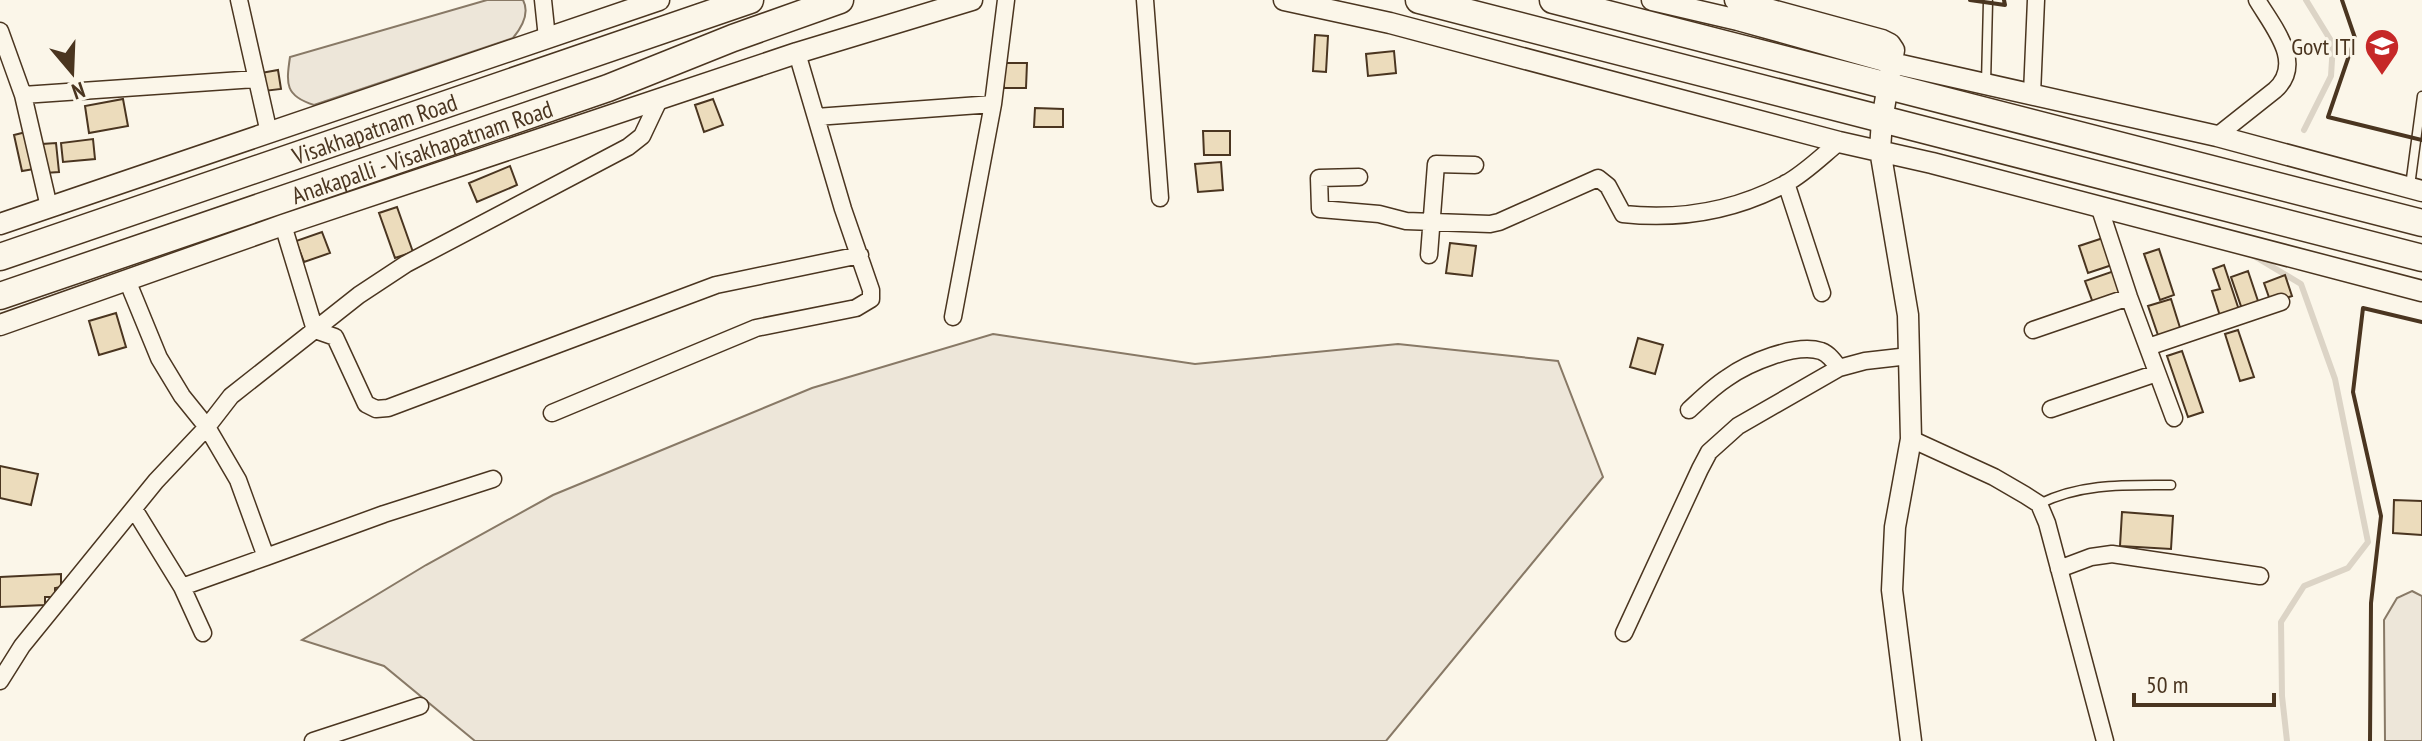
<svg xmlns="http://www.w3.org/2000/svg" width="2422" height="741" viewBox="0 0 2422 741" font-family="'PT Sans Narrow',sans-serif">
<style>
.green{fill:#ede6d9;stroke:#887966;stroke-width:2}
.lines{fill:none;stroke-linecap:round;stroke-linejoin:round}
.stream{stroke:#dcd4c6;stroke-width:6}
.building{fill:#ecdcbc;stroke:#4a3520;stroke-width:2}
.service-casing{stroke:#4a3520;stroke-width:11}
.minor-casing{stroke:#4a3520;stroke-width:19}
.tertiary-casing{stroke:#4a3520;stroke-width:23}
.primary-casing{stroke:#4a3520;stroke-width:29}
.service{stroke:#fbf6e9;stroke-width:8}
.minor{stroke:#fbf6e9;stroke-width:16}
.tertiary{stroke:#fbf6e9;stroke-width:20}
.primary{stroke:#fbf6e9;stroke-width:26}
.wall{stroke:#4a3520;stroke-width:4}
.labels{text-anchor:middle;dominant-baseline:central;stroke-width:6;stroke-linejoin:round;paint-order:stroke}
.poi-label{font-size:24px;fill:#4a3520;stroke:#fbf6e9;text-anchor:end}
.street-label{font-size:24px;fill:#4a3520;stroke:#fbf6e9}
</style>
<rect width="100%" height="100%" fill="#fbf6e9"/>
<path class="green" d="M487,0H523C530,13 522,27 513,38L314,105C285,96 286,84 290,57Z
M993,334L1195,364L1398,344L1558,361L1603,477L1386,741H475L384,666L302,640L426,565L553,495L812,388Z
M2412,591L2422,596V741H2385L2384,620L2397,598Z"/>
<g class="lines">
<path class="stream" d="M2304,130L2331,76L2333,44L2306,0
M2254,256L2301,284L2335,379L2368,542L2348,568L2304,586L2281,622L2282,696L2287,741"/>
</g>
<path class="building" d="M1315,35L1328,36L1326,72L1313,71Z
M1394,51L1396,73L1368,76L1366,54Z
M1004,63H1027L1026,88H1004Z
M278,70L281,89L264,91L261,73Z
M123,99L128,126L89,133L85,106Z
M713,99L723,125L704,132L695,105Z
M1035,108L1063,109V127H1034Z
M1203,131H1230V155H1204Z
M26,132L34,169L22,171L14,135Z
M93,139L95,159L63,162L61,143Z
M56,143L59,172L45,173L42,144Z
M1221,162L1223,190L1198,192L1195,164Z
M510,166L517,185L477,202L469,183Z
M397,207L413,252L395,258L379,213Z
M322,232L330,253L304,262L296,241Z
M2106,237L2115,264L2088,273L2079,246Z
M1450,243L1476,246L1472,276L1446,273Z
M2159,249L2174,295L2160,300L2144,254Z
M2224,265L2240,313L2221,319L2212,291L2220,289L2213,269Z
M2117,270L2124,292L2093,303L2085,281Z
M2248,271L2260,307L2243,312L2231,277Z
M2285,275L2292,296L2271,303L2264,283Z
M2171,299L2182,334L2160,341L2148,306Z
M116,313L126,347L99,355L89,321Z
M2238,330L2254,377L2240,381L2225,334Z
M1638,338L1663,345L1655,374L1630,367Z
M2182,351L2203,412L2188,417L2167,356Z
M0,466L38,474L31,505L0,498Z
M2394,500L2422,501V535L2393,533Z
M2122,512L2173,516L2171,549L2120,546Z
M61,574V587L55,588V597H45V605L0,607V577Z"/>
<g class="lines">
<g class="service-casing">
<path id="service" d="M1986,83L1988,2
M2410,186L2422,96
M2039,504C2081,483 2125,485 2171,485"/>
</g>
<g class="minor-casing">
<path id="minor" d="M239,0L269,133
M543,0L547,38
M1145,0L1160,198
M0,31L23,95L49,207
M2032,94L2036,0
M23,95L257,79
M816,117L993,104
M2217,136L2275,90C2305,63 2273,27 2257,0
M1359,177L1319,178L1320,209L1379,214L1406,221L1490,224L1499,222L1598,178L1608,186L1623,214C1679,220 1734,211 1785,184C1804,174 1822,156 1839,142
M1786,183L1822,293
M2099,206L2129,297L2174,418
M283,225L315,330L335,337L366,404L376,409L388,408L716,285L860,255
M1429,255L1436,164L1475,165
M127,280L159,358L182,396L207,427L238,480L266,557L384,514L493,479
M953,317L993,104L1006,0
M2033,330L2129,297
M2148,347L2281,302
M2051,409L2157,373
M1689,410C1701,399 1713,387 1727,378C1748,363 1795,343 1821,351C1829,354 1834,361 1839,368
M552,413L756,328L856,308L871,299V290L843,209L797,53
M1911,439L1994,477L2025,495L2039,504L2047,523L2105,741
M134,509L182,587L203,633
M2059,569L2091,557L2112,554L2260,576
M182,587L266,557
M1624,633L1700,469L1709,452L1738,426L1839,368L1865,361L1909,356
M0,681L22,646L156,481L207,427L231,396L359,295L406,264L628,147L642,136L659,100
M313,741L420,706"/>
</g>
<g class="tertiary-casing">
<path id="tertiary" d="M1284,0L1390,23L1839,142L1932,163L2422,291
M1652,0L1738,20L1892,63L2217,136L2422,191
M1735,0L1882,40L1890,44L1894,50L1882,120L1880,150L1908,315L1911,439L1895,527L1892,590L1911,741
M0,224L659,0
M0,325L283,225L797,53L972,0"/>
</g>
<g class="primary-casing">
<g id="primary">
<path d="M1419,0L2422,258"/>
<path d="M1553,0L2422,223"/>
<path id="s1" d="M0,257L750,0"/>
<path id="s2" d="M0,296L608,88L733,38L840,0"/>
</g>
</g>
<use href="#service" class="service"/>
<use href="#minor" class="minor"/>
<use href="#tertiary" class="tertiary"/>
<use href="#primary" class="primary"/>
<path class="wall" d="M1970,0L2005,5L2004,0
M2342,0L2355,38L2328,117L2422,140
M2370,741L2371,603L2381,516L2353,392L2363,308L2422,322"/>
</g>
<defs>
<g id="university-pin" transform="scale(1.8)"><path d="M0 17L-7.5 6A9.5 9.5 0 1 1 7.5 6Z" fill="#c62828" stroke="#fbf6e9"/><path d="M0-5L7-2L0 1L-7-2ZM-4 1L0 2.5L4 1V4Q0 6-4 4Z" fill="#fff"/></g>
</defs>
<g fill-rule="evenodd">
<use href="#university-pin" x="2382" y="46"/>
</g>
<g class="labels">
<g class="poi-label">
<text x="2356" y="46">Govt ITI</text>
</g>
<g class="street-label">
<text stroke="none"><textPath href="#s1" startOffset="396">Visakhapatnam Road</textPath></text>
<text stroke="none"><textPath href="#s2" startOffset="446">Anakapalli - Visakhapatnam Road</textPath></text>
</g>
</g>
<g transform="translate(72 72) rotate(161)" stroke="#fbf6e9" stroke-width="6" paint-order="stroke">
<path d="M0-6L14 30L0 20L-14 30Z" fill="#4a3520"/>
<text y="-12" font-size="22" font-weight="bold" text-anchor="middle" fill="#4a3520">N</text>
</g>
<path d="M2134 693v12h140v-12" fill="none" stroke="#4a3520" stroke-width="4"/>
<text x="2146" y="693" font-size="24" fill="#4a3520" stroke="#fbf6e9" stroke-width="6" paint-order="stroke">50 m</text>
</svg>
